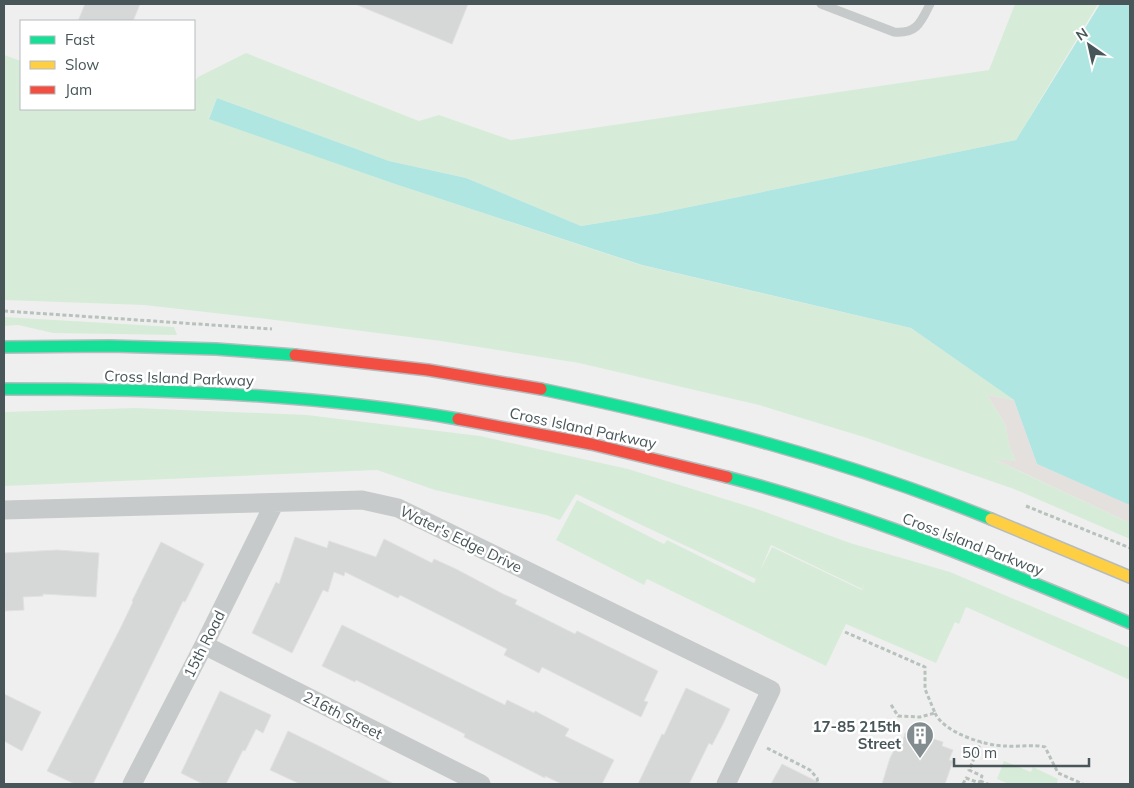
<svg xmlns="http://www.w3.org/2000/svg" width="1134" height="788" viewBox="0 0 1134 788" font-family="Mulish,sans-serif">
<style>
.green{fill:#d6ecd8;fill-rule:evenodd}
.sand{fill:#e4e0de}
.water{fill:#afe6e2}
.building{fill:#d6d7d7;stroke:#e1e1e2}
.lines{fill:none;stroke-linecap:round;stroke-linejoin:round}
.fast-casing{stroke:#b5bbbe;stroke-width:14}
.slow-casing{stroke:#b5bbbe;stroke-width:14}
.jam-casing{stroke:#b5bbbe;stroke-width:14}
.path{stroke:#b7c2bc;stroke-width:3;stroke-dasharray:4 2.5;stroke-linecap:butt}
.lane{stroke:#c7caca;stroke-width:9}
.street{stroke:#c7caca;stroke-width:19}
.fast{stroke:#16e098;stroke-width:11}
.slow{stroke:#ffcf43;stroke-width:11}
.jam{stroke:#f24e42;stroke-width:11}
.labels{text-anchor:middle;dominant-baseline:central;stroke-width:5;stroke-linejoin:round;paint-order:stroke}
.street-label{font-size:15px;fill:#485659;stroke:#fff}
.poi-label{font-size:15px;font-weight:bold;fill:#485659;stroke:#fff;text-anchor:end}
</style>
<rect width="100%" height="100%" fill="#f0efef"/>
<path class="green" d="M1015,4H1098L1016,140L655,214L581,226L466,178L389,161L217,98L209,118L395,184L641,265L911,328L1014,400L987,395L1005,424L1010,447L1016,461L996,460L1130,523V539L1014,489L867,438L759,405L579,363L441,341L259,318L144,305L4,300V55L21,61V109H194V82L198,77L246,53L419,121L439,115L511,140L989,70Z
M4,317L174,327L177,335L53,333L18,325L4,326Z
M135,408L307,415L480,436L628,469L757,509L850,543L950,572L1130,648V680L966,607L959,624L955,622L936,663L846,624L826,666L647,579L644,585L556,540L577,500L664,544L667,540L754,583L756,579L576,494L560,520L546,515L435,490L377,470L4,486V412ZM771,545L862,589L865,582L862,590L772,547L760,571Z
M1004,761L1031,772L1033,767L1058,779L1057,783L1060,784H1009L997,779Z"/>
<path class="sand" d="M987,395L1014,400L1037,464L1130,504V523L994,459L1016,461L1010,448L1005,424Z"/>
<path class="water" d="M1100,4H1130V505L1037,464L1014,400L911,328L642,265L395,184L209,119L217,98L389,161L466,178L581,226L655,214L1016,140Z"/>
<path class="building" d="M85,4H140L133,21H78Z
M355,4H468L452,44Z
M295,537L327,548L329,541L376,557L384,539L432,563L434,559L456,569L503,594L517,600L515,604L575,634L577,631L658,671L644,701L648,702L641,717L542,667L539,673L504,655L507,649L400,595L398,598L345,572L344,576L334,572L328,592L323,590L292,653L252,633L276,582L279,584Z
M161,542L204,564L185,602L183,601L93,784H75L47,771L121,627L133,602L132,601Z
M57,550L99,553L96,597L43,594V596L23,597L24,610L5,611L4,553Z
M342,625L505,705L507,700L534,713L535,711L569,729L565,736L614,760L602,784H562L545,776V778L464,737L465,734L356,680L355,682L322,666Z
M686,688L730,709L723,724L712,745L709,743L689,784H638L662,734L664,735Z
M220,691L271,715L263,733L256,729L245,751L243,750L226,784H203L181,773Z
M4,694L41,712L22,751L4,741Z
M288,731L323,748L394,784H300L270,770Z
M905,733L916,737L918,734L943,742L942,746L953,750L949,760L953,761L945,784H882L890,758L898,743L902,744Z
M782,764L822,784H771Z"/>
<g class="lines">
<g class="fast-casing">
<path id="fast" d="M4,347L110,346L216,349L295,355
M4,389C158,389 306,393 458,419
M541,389C694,421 846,460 991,519
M727,477C866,513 998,568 1130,623"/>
</g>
<g class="slow-casing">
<path id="slow" d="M991,519L1130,577"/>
</g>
<g class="jam-casing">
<path id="jam" d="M295,355L428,370L541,389
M458,419L591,444L727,477"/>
</g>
<path class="path" d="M4,311L272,329
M1026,506L1130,548
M845,632L925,667V689L935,713L920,717L898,716L890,703
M935,713C944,733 986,746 1006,746C1019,747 1033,744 1045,747L1058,773L1083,784
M767,748L810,770L817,778L818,784
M980,781L988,784
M963,784L966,778L979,783L982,776L969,770L981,742"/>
<path class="lane" d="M821,4L894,32C917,34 921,22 930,4"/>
<path class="street" d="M4,510L362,500L398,508L771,690L726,784
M204,645L481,784
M132,784L204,645L274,504"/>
<use href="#fast" class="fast"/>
<use href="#slow" class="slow"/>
<use href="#jam" class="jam"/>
</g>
<defs>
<g id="building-pin" transform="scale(1.4375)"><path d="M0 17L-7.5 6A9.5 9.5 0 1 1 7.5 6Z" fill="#838c8e" stroke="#fff"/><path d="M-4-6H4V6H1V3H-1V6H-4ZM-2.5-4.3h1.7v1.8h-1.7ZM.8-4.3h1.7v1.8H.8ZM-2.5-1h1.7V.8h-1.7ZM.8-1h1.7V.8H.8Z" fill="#fff"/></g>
</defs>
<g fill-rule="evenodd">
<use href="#building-pin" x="920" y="735"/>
</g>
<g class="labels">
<g class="street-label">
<text transform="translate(179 378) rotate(2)">Cross Island Parkway</text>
<text transform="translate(583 428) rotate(12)">Cross Island Parkway</text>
<text transform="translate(461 539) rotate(26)">Water's Edge Drive</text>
<text transform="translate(973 544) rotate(21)">Cross Island Parkway</text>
<text transform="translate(204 644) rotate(-63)">15th Road</text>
<text transform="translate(343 715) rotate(27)">216th Street</text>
</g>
<g class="poi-label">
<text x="901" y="726">17-85 215th<tspan x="901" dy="17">Street</tspan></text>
</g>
</g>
<rect width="1134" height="788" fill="none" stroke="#485659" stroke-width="10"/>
<rect x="20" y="20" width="175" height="90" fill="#ffffff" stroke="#b6bbbd"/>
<rect x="30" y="36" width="25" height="8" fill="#16e098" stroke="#b6bbbd"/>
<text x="65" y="45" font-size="15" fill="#485659">Fast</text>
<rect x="30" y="61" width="25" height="8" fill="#ffcf43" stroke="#b6bbbd"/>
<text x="65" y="70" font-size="15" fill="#485659">Slow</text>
<rect x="30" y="86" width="25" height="8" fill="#f24e42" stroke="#b6bbbd"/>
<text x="65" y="95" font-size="15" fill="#485659">Jam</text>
<g transform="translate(1089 45) rotate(326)" stroke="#ffffff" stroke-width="4" paint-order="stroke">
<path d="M0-4L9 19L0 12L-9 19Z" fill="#485659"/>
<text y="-8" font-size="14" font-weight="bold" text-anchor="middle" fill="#485659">N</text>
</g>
<path d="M954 758v8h135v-8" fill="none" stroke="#485659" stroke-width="2.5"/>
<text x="962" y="758" font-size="15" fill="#485659" stroke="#ffffff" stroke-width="4" paint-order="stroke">50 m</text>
</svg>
